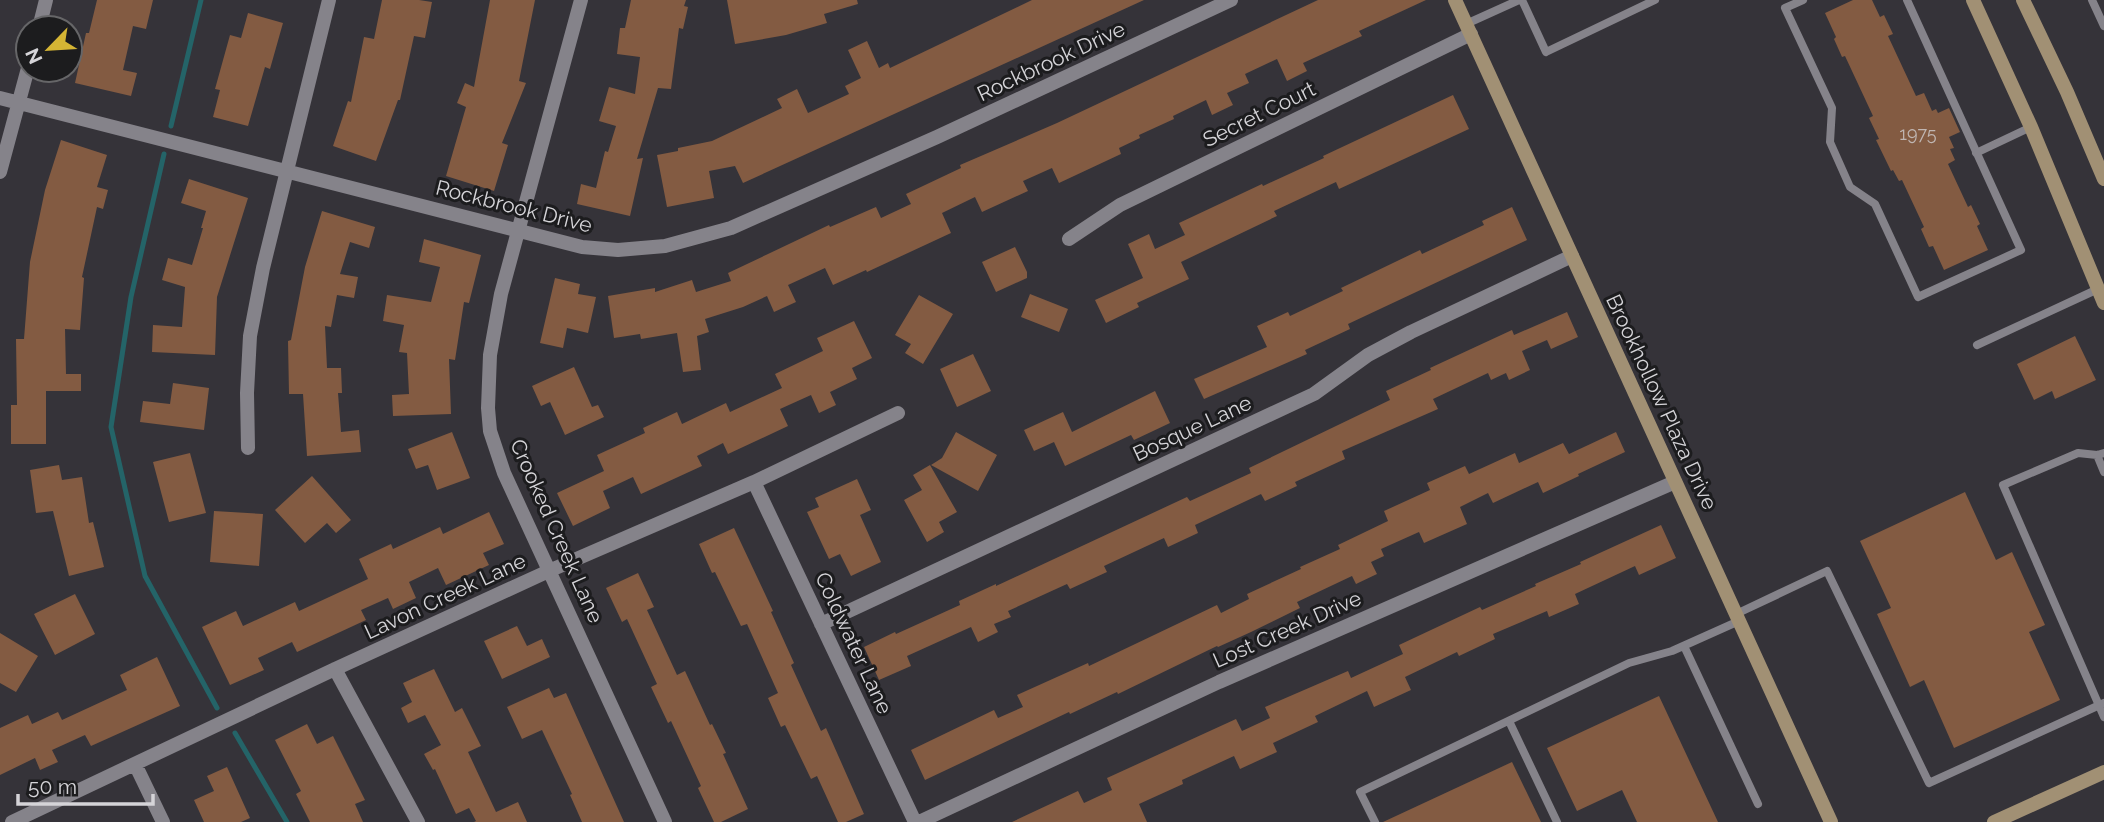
<svg xmlns="http://www.w3.org/2000/svg" width="2104" height="822" viewBox="0 0 2104 822" font-family="Raleway,sans-serif">
<style>
.lines{fill:none;stroke-linecap:round;stroke-linejoin:round}
.stream{stroke:#246468;stroke-width:5}
.building{fill:#835b42}
.lane{stroke:#85838a;stroke-width:8}
.street{stroke:#85838a;stroke-width:14}
.secondary{stroke:#a19074;stroke-width:14}
.labels{text-anchor:middle;dominant-baseline:central;stroke-width:6;stroke-linejoin:round;paint-order:stroke}
.number-label{font-size:18px;fill:#c0b6b2}
.street-label{font-size:21px;fill:#d5d4d8;stroke:#1c1c1e}
</style>
<rect width="100%" height="100%" fill="#353339"/>
<g class="lines">
<path class="stream" d="M171,126L201,0
M164,154L131,297L111,427L145,576L217,708
M235,733L287,822"/>
</g>
<path class="building" d="M97,0H153L146,29L133,26L123,70L137,73L131,96L75,83L86,33H89Z
M382,0H419L432,2L425,38L414,36L400,100H398L376,161L333,146L348,101L351,102L364,37L374,39Z
M490,0H535L519,81L526,83L502,143L508,145L494,191L446,176L466,107L457,103L465,83L474,87Z
M631,0H686L684,6L688,7L683,29L679,28L671,89L658,88L637,159L643,158L630,216L577,204L581,184L596,188L605,151L608,152L616,126L599,121L609,87L635,94L640,57L617,54L620,28H625Z
M727,0H857L858,4L824,14L827,23L786,35L735,44Z
M1032,0H1144L743,183L735,166L709,171L714,198L667,207L657,155L678,151V148L712,141L782,108L777,99L797,89L808,113L849,94L845,86L861,78L848,50L867,41L879,68L888,63L890,68Z
M1318,0H1426L1359,31L1362,36L1303,63L1307,71L1287,81L1277,59L1245,74L1249,83L1227,93L1233,105L1212,115L1206,100L1173,116L1174,119L1139,135L1140,138L1119,148L1121,154L1059,183L1052,168L1023,181L1028,191L982,212L975,197L942,213L951,233L867,272L866,270L833,285L825,268L788,285L796,302L774,312L767,296L743,307L705,319L709,332L697,336L701,370L683,372L677,333L641,339L640,334L614,338L608,296L655,288V292L692,280L696,292L731,281L728,273L829,225L830,227L876,207L881,218L911,204L906,194L961,168L960,165L1057,123Z
M1853,0H1872L1880,17L1884,15L1893,34L1888,36L1916,96L1924,93L1932,111L1936,109L1938,113L1949,108L1960,132L1949,137L1954,148L1950,149L1955,160L1948,164L1968,207L1971,205L1980,224L1977,226L1988,250L1944,270L1933,246L1929,247L1921,229L1924,227L1902,180L1899,181L1893,170L1891,171L1876,140L1879,139L1869,118L1873,116L1845,56L1842,57L1834,39L1836,37L1825,13Z
M248,13L283,23L270,69L265,67L248,126L213,117L220,90L215,89L230,35L241,38Z
M1453,95L1469,129L1339,189L1336,182L1274,211L1277,216L1181,262L1189,279L1137,303L1139,307L1106,323L1095,300L1143,278L1128,244L1149,234L1155,249L1185,235L1179,223L1262,184L1263,186L1324,158L1323,156Z
M61,140L107,155L97,187L108,190L103,209L97,207L82,277L84,278L80,330L65,329L66,374H81V391H46V444H11V405H17L16,339H24L30,262L45,190Z
M189,179L248,198L217,297L215,355L152,352L153,325L182,327L185,287L162,280L168,258L192,265L203,228H201L206,211L181,203Z
M1512,207L1527,240L1348,324L1350,329L1305,350L1307,354L1204,399L1194,379L1267,347L1257,326L1288,312L1290,316L1343,291L1341,288L1420,250L1422,254L1484,225L1482,221Z
M322,211L375,227L369,248L350,242L340,274L358,277L354,298L337,295L331,327L325,326L327,368H341L342,393H338L341,432L359,430L361,452L307,456L303,394H289L288,341L291,340L305,267Z
M424,239L481,255L469,303L464,302L455,360L449,359L451,414L393,416L392,395L409,394L407,353L399,352L404,325L383,321L387,295L431,302L440,267L419,262Z
M1015,247L1027,272V278L996,292L982,262Z
M555,278L580,284L578,294L596,297L588,333L567,328L563,348L540,343Z
M1030,294L1068,309L1059,332L1021,317Z
M919,295L953,314L923,364L905,353L911,344L895,335Z
M1567,312L1578,337L1551,349L1547,340L1522,351L1530,370L1509,380L1506,373L1491,380L1488,373L1433,399L1438,409L1342,451L1345,459L1295,482L1297,486L1265,501L1261,494L1195,525L1198,533L1168,547L1164,538L1104,566L1107,572L1070,589L1067,584L1008,611L1011,617L994,624L998,632L978,642L971,627L907,656L911,666L879,680L864,647L895,632L896,634L960,605L959,601L996,584V586L1187,497L1190,501L1251,473L1249,468L1390,400L1386,391L1431,370L1430,368L1512,330L1514,335Z
M854,321L872,358L852,368L857,379L830,392L836,405L819,413L811,395L780,409L788,426L728,454L723,443L697,456L702,466L641,494L633,477L603,491L610,508L573,526L557,493L604,471L597,455L645,433L643,428L677,412L682,424L726,403L730,412L782,388L775,374L823,351L817,338Z
M2075,336L2096,380L2055,399L2052,391L2034,400L2017,364Z
M973,354L991,391L957,407L940,369Z
M574,367L592,407L598,405L604,417L565,435L550,402L541,406L532,386Z
M173,383L209,388L204,430L140,422L143,401L170,404Z
M1155,391L1170,423L1134,440L1131,435L1065,466L1054,442L1034,451L1024,430L1063,412L1072,432Z
M452,432L470,478L437,490L428,465L416,469L408,449Z
M956,432L997,455L978,491L931,465L942,458Z
M1616,432L1625,452L1578,474L1579,476L1543,493L1538,482L1493,503L1488,493L1460,507L1467,524L1424,543L1419,532L1381,549L1384,556L1371,562L1377,574L1356,584L1352,576L1297,602L1300,608L1251,632L1218,647L1217,646L1118,694L1117,692L1070,714L1069,712L925,780L911,750L994,710L998,718L1023,707L1017,695L1088,663L1089,666L1217,605L1221,613L1249,599L1247,594L1301,569L1300,567L1340,549L1338,545L1388,521L1384,511L1430,490L1427,483L1465,466L1469,474L1515,453L1519,463L1563,443L1569,454Z
M190,453L206,513L169,522L153,462Z
M59,465L62,480L82,477L89,523L93,522L104,567L69,576L53,511L36,513L30,470Z
M930,465L957,512L939,522L944,532L927,542L904,500L922,490L913,475Z
M312,476L351,520L336,533L327,523L305,543L275,510Z
M857,479L871,510L860,515L881,562L851,576L840,554L829,559L807,512L819,507L815,498Z
M1965,492L1996,560L2012,552L2045,625L2029,632L2060,700L1954,748L1924,680L1910,687L1877,614L1891,608L1860,541Z
M214,511L263,514L259,566L210,562Z
M489,512L504,544L483,553L489,565L446,585L438,568L409,582L416,598L393,609L388,598L361,610L366,620L297,652L292,642L258,658L264,670L230,685L202,627L236,611L243,626L295,602L299,611L368,579L359,559L391,544L393,549L440,527L443,534Z
M1661,525L1676,558L1639,575L1635,566L1575,594L1579,604L1549,617L1547,611L1493,634L1495,639L1459,656L1457,652L1405,677L1411,690L1374,707L1367,691L1315,716L1318,722L1273,743L1277,752L1240,769L1234,756L1182,780L1183,784L1139,804L1147,822H1012L1078,791L1084,803L1112,790L1107,778L1236,719L1242,731L1270,718L1265,707L1348,671L1351,678L1403,654L1399,645L1480,607L1482,610L1536,586L1535,584L1581,564L1580,562Z
M734,528L773,611L771,612L794,663L791,665L821,731L826,728L864,814L846,822H838L817,776L811,779L785,725L781,727L768,698L778,693L747,624L741,626L715,572L712,573L699,544Z
M638,573L654,607L647,610L677,675L685,671L710,725L712,724L726,753L723,754L748,809L721,822H714L698,788L701,786L671,721L668,723L651,687L657,684L627,619L622,622L606,588Z
M75,594L95,634L55,655L34,614Z
M517,626L527,646L542,639L550,657L502,679L484,641Z
M0,633L38,656L16,692L0,683Z
M157,657L180,706L91,746L85,735L52,750L58,762L40,770L35,758L0,775V728L28,715L32,724L58,712L62,720L127,690L120,675Z
M434,669L455,712L462,708L481,746L468,752L496,812L518,802L527,822H474L476,821L469,808L456,814L435,769L433,770L424,754L441,745L425,715L408,723L401,708L412,702L403,683Z
M549,688L554,698L566,693L624,822H582L570,795L572,794L542,730L522,739L507,707Z
M1659,696L1718,822H1637L1622,790L1577,811L1547,748Z
M307,724L317,744L333,736L365,800L355,804L363,822H310L296,794L301,791L275,740Z
M1512,762L1541,822H1383Z
M227,767L250,818L241,822H204L194,800L214,791L207,776Z"/>
<g class="lines">
<path class="lane" d="M1522,0L1546,52L1655,0
M1803,0L1785,8L1832,108L1830,142L1850,187L1875,204L1918,297L2021,250L1907,0
M2092,0L2104,26
M1466,24L1519,0
M1976,153L2031,127
M1977,345L2098,289
M2104,453L2097,455L2078,453L2003,485L2104,717
M2097,455L2104,472
M1736,614L1827,571L1929,783L2104,703
M1684,646L1758,804
M1509,721L1557,822
M1375,822L1360,792L1629,663L1672,651L1739,621"/>
<path class="street" d="M581,0L501,294L490,355L488,408L490,431L504,473L665,822
M39,28L46,0
M0,98L582,247L618,250L665,246L731,228L937,137L1231,0
M0,172L28,68
M1069,239L1120,205L1471,34
M248,448L247,393L250,336L263,268L329,0
M754,482L915,822
M821,624L1314,394L1368,355L1411,332L1572,256
M335,669L418,822
M135,764L163,822
M12,822L335,669L551,570L754,482L898,413
M919,822L1219,682L1675,482"/>
<path class="secondary" d="M1455,0L1831,822
M1973,0L2031,127L2104,303
M2023,0L2067,92L2104,179
M1994,822L2104,772"/>
</g>
<g class="labels">
<g class="number-label">
<text x="1918" y="133">1975</text>
</g>
<g class="street-label">
<text transform="translate(1051 61) rotate(-25)">Rockbrook Drive</text>
<text transform="translate(1259 114) rotate(-26)">Secret Court</text>
<text transform="translate(514 206) rotate(14)">Rockbrook Drive</text>
<text transform="translate(1662 402) rotate(65)">Brookhollow Plaza Drive</text>
<text transform="translate(1192 428) rotate(-25)">Bosque Lane</text>
<text transform="translate(557 531) rotate(66)">Crooked Creek Lane</text>
<text transform="translate(445 596) rotate(-25)">Lavon Creek Lane</text>
<text transform="translate(1287 629) rotate(-24)">Lost Creek Drive</text>
<text transform="translate(854 643) rotate(65)">Coldwater Lane</text>
</g>
</g>
<g transform="translate(49 49) rotate(245)"><circle r="33" fill="#1c1c1e" stroke="#666668" stroke-width="2"/>
<path d="M0-5L12 26L0 18L-12 26Z" fill="#d5b534"/>
<text y="-10" font-size="19" font-weight="bold" text-anchor="middle" fill="#d5d4d8">N</text>
</g>
<path d="M18 794v10h135v-10" fill="none" stroke="#d5d4d8" stroke-width="3.5"/>
<text x="28" y="794" font-size="21" fill="#d5d4d8" stroke="#1c1c1e" stroke-width="5" paint-order="stroke">50 m</text>
</svg>
